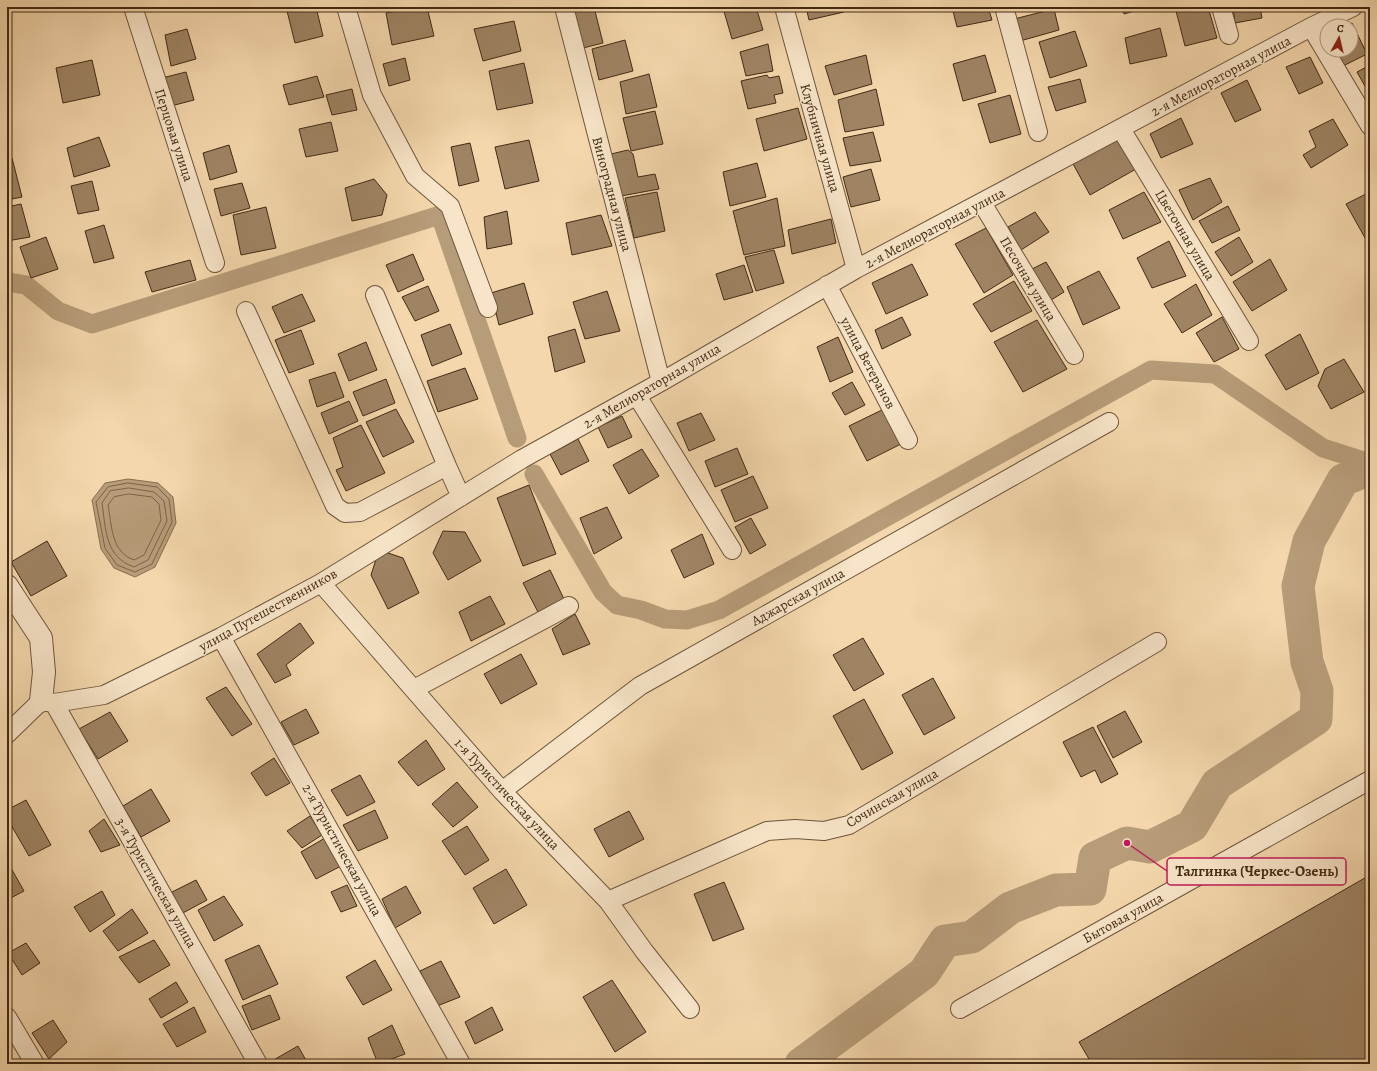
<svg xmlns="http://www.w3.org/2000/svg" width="1377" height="1071" viewBox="0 0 1377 1071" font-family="Alegreya,serif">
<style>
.water{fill:#b79c79;stroke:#886e51}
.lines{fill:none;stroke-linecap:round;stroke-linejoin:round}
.shore{stroke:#7c6347;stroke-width:1}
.canal{stroke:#b79c79;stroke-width:19}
.river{stroke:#b79c79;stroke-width:33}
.building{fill:#9f8464;stroke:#422a15}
.minor-casing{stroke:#6e553b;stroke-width:20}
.tertiary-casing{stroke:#6e553b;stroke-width:24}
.minor{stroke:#f8e5c9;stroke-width:18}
.tertiary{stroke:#f8e5c9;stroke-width:22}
.labels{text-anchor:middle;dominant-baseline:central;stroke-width:3;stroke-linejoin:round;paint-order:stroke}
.street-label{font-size:14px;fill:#422a15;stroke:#f8e5c9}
.leader{fill:none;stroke:#c2185b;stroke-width:1.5}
.callout-dot{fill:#c2185b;stroke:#f8e5c9;stroke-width:1.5}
.callout{fill:#f8e5c9;stroke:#c2185b;stroke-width:1.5}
.callout-label{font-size:15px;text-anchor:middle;font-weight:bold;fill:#422a15}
</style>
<rect width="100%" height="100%" fill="#f4d7ac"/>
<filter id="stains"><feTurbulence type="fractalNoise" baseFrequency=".005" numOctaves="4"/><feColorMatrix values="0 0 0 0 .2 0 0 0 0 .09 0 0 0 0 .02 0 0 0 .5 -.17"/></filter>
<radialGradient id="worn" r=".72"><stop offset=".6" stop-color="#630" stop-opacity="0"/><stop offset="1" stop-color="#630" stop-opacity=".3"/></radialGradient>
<path class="water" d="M128,479L158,483L173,497L176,523L155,567L135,577L114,568L101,549L92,500L105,483Z"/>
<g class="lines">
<path class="shore" d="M128,483L157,487L169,499L172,522L152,564L135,572L117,565L105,548L96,502L108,487Z
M129,488L154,492L164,501L167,521L148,560L134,567C105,557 106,530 102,503L110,491Z
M129,494L152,497L159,504L161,520L144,555L134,560C111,552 112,526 108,505L114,497Z"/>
<path class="canal" d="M7,282L26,285L58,311L92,324L440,215L517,438
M534,474L603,592L617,605L641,610L665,619L687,620L719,610L1151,370L1215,374L1323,448L1370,463"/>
<path class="river" d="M801,1064L924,973L945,941L972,937L1010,908L1056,890L1090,889L1095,858L1127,843L1150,847L1192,826L1217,784L1316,719L1317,691L1307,662L1298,586L1309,541L1343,480L1370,469"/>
</g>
<path class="building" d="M301,7H316L323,36L295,43L287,11Z
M417,7H427L434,36L392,45L386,13Z
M589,7H594L603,43L583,48L573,12Z
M727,7H756L763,30L732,39L723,8Z
M806,7H843L844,12L809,20Z
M952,7H988L992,20L957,27Z
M1122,7H1148L1124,14Z
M1175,7H1208L1217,38L1185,46Z
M1233,7H1260L1262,18L1235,23Z
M1054,9L1059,30L1020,41L1014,19Z
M514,21L521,51L483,61L474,29Z
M1352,23L1367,54L1341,67L1332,50H1351V26H1346Z
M1160,28L1167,56L1130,64L1125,38Z
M187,29L196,59L171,66L165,35Z
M1075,31L1087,66L1050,78L1039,42Z
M625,40L633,71L599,80L592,49Z
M768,44L773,71L746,76L740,52Z
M866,55L872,84L834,95L825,66Z
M985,55L996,92L963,101L953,64Z
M1310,57L1323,83L1299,94L1286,67Z
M405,58L410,80L389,86L383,64Z
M92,60L100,95L63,103L56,68Z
M524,63L533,103L497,110L489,71Z
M1370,65V95L1357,72Z
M186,72L194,100L171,106L162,78Z
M649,74L657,107L626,114L620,82Z
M767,75L769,78L779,76L783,93L774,95L776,103L748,109L741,81Z
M317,76L324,97L289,105L283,85Z
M1080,79L1086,102L1056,111L1048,87Z
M1247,80L1261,110L1235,122L1221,93Z
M352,89L357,110L332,115L326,95Z
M876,89L884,125L845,132L838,100Z
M1010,95L1021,134L990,143L978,104Z
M798,108L807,139L764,151L756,119Z
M655,111L663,144L631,151L623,118Z
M1181,118L1193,144L1161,158L1150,134Z
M1333,119L1348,145L1311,168L1303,155L1316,147L1309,131Z
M331,122L338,151L306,157L299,129Z
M873,132L881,161L850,166L843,138Z
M99,137L110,166L74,177L67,148Z
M1118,138L1136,169L1090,195L1072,162Z
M529,140L539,181L505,189L495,147Z
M470,143L479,181L459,186L451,147Z
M229,145L237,172L210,180L203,153Z
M628,150L633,154L638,177L655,174L659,189L621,196L611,154Z
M12,158L22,197L7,200V159Z
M757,163L766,197L730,206L723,172Z
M871,169L880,200L851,207L843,177Z
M1210,178L1222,202L1193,220L1179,190Z
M374,179L387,195L382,215L352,221L345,188Z
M92,181L99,210L78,214L71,186Z
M242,183L250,208L221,216L214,189Z
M657,192L665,231L634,238L625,198Z
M1144,192L1161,222L1123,239L1109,210Z
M1370,192V244L1369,245L1346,204Z
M777,198L785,246L744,255L733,211Z
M21,204L30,237L7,241V207Z
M1228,206L1240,230L1212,243L1199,221Z
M266,207L276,248L241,255L233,215Z
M507,211L512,244L487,249L484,217Z
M1035,212L1049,232L1021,250L1008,227Z
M601,215L612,246L572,255L566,223Z
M831,219L836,243L792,254L788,230Z
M104,225L114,258L94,263L85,231Z
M986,228L1013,275L984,293L955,244Z
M46,237L58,269L31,278L20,247Z
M1239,237L1253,262L1231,276L1215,252Z
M1169,241L1186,276L1152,288L1137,258Z
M774,250L784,283L756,291L745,257Z
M413,254L424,280L398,292L386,265Z
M1270,259L1287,290L1252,311L1233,282Z
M190,260L196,280L152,292L145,272Z
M1046,262L1064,292L1051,300L1032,269Z
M912,264L928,295L886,314L872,283Z
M744,265L753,292L724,300L716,274Z
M1099,271L1120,308L1083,325L1067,287Z
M1014,281L1032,311L991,332L973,304Z
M524,283L533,314L499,325L491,293Z
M1196,284L1212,315L1182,333L1164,304Z
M428,286L439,311L415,321L402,297Z
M607,291L620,331L585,339L573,302Z
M302,294L315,321L284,333L272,307Z
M902,317L911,335L882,349L875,330Z
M1222,317L1239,349L1214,362L1196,333Z
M1037,320L1067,369L1023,392L994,342Z
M450,324L462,354L432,366L421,335Z
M575,329L585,362L555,372L548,337Z
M301,330L314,364L289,373L275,340Z
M1300,334L1319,373L1286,390L1265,355Z
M838,337L853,372L830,382L817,347Z
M366,342L377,370L349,381L338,354Z
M1344,359L1364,392L1331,409L1318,386L1325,369Z
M465,368L478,399L438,412L427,381Z
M335,372L344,397L317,407L309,380Z
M386,379L395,403L363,416L353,392Z
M852,382L865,405L845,415L832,393Z
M349,401L358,421L329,434L321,413Z
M886,408L903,443L867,461L849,426Z
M396,409L414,442L383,457L366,422Z
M701,413L715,440L689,451L677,423Z
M622,416L632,437L608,448L598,427Z
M361,425L385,473L346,491L336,470L343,467L333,438Z
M578,439L589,461L561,475L550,454Z
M737,448L748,474L715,487L705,461Z
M642,449L659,476L629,494L613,465Z
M753,476L768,508L735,522L721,490Z
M529,485L556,554L523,566L497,498Z
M607,507L622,538L594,554L580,518Z
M751,518L766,545L750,554L735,527Z
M443,531L465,532L481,561L448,580L433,553Z
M702,534L714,564L684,578L671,550Z
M47,541L67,576L31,596L11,562Z
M379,550L403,558L419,593L388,609L371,575Z
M550,570L564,599L538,612L523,583Z
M490,596L505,624L471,641L459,612Z
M575,614L590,644L563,655L552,629Z
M300,623L314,643L286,665L291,675L275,683L257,654Z
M863,638L884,674L854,691L833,655Z
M521,654L537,684L501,704L484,674Z
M933,678L955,718L924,735L902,695Z
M226,687L252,724L232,736L206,698Z
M864,699L893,753L862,770L833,716Z
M306,709L319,733L294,745L281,722Z
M1125,711L1142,742L1113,758L1097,726Z
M110,712L128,741L98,759L79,729Z
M1093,727L1118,774L1101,783L1095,770L1081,777L1063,742Z
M426,740L445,769L418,786L398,762Z
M274,758L290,783L266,796L251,773Z
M360,775L375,802L347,816L331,790Z
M457,782L478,807L453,827L432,804Z
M151,789L170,821L141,837L123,806Z
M26,800L51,845L29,856L7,818V810Z
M375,810L388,838L358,851L343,825Z
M629,811L644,839L609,857L594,829Z
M310,816L322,835L302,848L287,831Z
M104,819L120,845L101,852L89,831Z
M467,826L489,860L465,875L442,841Z
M325,838L341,866L316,879L301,852Z
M11,868L24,891L7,900V869Z
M506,869L527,905L494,924L473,888Z
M1370,875V1064H1092L1079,1042Z
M196,880L207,900L181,914L172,892Z
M724,882L744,929L713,941L694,894Z
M347,885L357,906L341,912L331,892Z
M406,886L421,913L395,928L382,899Z
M102,891L115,915L90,932L74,907Z
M224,896L243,925L214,941L198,910Z
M132,909L148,933L118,951L103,931Z
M154,940L170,965L139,983L119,957Z
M26,943L40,963L22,975L8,953Z
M259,945L278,984L243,1000L225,960Z
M375,960L392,990L363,1005L346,977Z
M441,961L460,997L437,1006L420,971Z
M612,980L646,1032L615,1052L583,997Z
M176,982L188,1002L161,1018L149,999Z
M270,995L280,1019L252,1030L242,1006Z
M194,1007L206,1032L177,1047L163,1024Z
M492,1007L503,1030L475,1044L465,1022Z
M53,1020L67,1042L49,1059L32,1033Z
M392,1025L405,1054L378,1064L368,1038Z
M298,1046L308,1064H271L270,1062Z"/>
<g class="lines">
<g class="minor-casing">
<path id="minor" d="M133,7L215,263
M346,7L372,95L415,176L450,206L488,308
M564,7L661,382
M784,7L856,269
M1004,7L1038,132
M1221,7L1229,35
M1311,27L1370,126
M1121,129L1249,341
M982,203L1074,355
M827,285L908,440
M246,311L335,506L345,513L360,512L447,466L375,295
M637,396L732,550
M447,466L461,497
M321,583L502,791L608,901L644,951L690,1009
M221,637L461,1064
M414,689L569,606
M54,703L258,1064
M7,734L41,701L54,703L104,695L221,637L321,583L522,459L661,382L856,269L1311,27L1353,7
M502,791L640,686L1109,422
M608,901L767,831L795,829L824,831L849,825L1157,642
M960,1009L1370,780
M7,1017L35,1064"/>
</g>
<g class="tertiary-casing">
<path id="tertiary" d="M7,586L41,638L44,672L41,701"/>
</g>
<use href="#minor" class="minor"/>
<use href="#tertiary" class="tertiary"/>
</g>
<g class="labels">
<g class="street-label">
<text transform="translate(1221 76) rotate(-28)">2-я Мелиораторная улица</text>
<text transform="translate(174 135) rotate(72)">Перцовая улица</text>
<text transform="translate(820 138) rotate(74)">Клубничная улица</text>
<text transform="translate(612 194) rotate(75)">Виноградная улица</text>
<text transform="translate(935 228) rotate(-28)">2-я Мелиораторная улица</text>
<text transform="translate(1185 235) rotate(59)">Цветочная улица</text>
<text transform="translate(1028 279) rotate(59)">Песочная улица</text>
<text transform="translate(868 363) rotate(62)">улица Ветеранов</text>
<text transform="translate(652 386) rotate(-30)">2-я Мелиораторная улица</text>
<text transform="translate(798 597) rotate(-29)">Аджарская улица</text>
<text transform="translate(268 610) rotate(-29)">улица Путешественников</text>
<text transform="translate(507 794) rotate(47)">1-я Туристическая улица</text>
<text transform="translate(892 798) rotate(-30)">Сочинская улица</text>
<text transform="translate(342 850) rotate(61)">2-я Туристическая улица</text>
<text transform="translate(156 883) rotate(60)">3-я Туристическая улица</text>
<text transform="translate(1123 918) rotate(-29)">Бытовая улица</text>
</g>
</g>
<path class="leader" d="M1127 843L1167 871"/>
<circle class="callout-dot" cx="1127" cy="843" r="4"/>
<rect class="callout" x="1167" y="858" width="179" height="27" rx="4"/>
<g class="callout-label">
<text x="1257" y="876">Талгинка (Черкес-Озень)</text>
</g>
<rect width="1377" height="1071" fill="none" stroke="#f4d7ac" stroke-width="24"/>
<rect x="8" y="8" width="1361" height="1055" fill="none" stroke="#422a15" stroke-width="2"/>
<rect x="12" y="12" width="1353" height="1047" fill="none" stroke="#422a15"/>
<g transform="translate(1339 38) rotate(8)"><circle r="19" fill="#f8e5c9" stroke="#af9a81"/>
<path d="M0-3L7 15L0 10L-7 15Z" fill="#8f2418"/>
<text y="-6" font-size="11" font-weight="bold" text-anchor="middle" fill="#422a15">С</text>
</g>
<rect width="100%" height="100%" filter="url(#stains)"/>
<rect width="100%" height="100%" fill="url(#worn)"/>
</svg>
